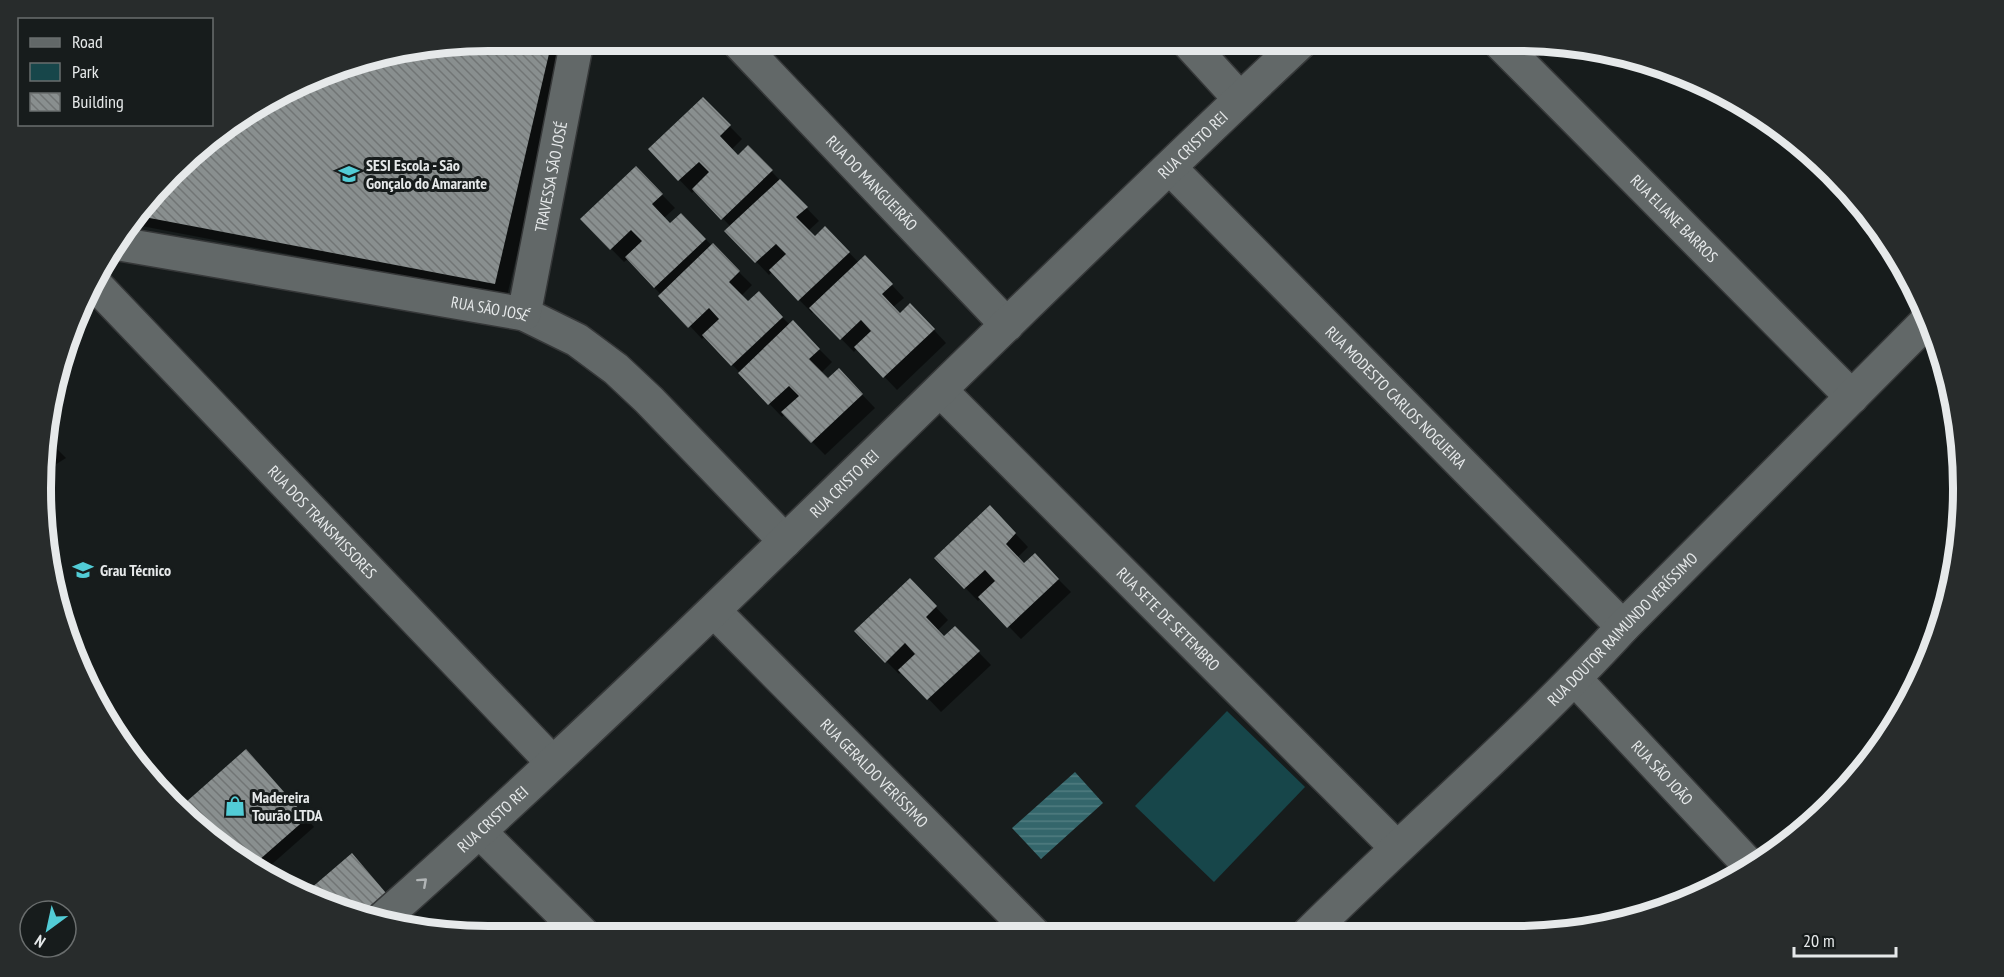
<svg xmlns="http://www.w3.org/2000/svg" width="2004" height="977" viewBox="0 0 2004 977" font-family="'PT Sans Narrow',sans-serif">
<style>
.green{fill:#17464a}
.water{fill:url(#water-rules)}
.shadow{fill:#0007}
.building{fill:url(#building-back-hatch)}
.lines{fill:none;stroke-linecap:round;stroke-linejoin:round}
.street-casing{stroke:#363839;stroke-width:36}
.street{stroke:#626868;stroke-width:33}
.oneway{stroke:#b1b5b6}
.labels{text-anchor:middle;dominant-baseline:central;stroke-width:6;stroke-linejoin:round;paint-order:stroke}
.street-label{font-size:16px;fill:#e6e9ea;stroke:#171c1c}
.poi-label{font-size:16px;font-weight:bold;fill:#e6e9ea;stroke:#171c1c;text-anchor:start}
.rim{fill:none;stroke:#e6e9ea;stroke-width:8}
</style>
<defs>
<pattern id="water-rules" width="6" height="5" patternUnits="userSpaceOnUse" patternTransform="scale(1.5)"><rect width="6" height="5" fill="#34666b"/><path d="M0 2.5h6" fill="none" stroke="#517c80"/></pattern>
<pattern id="building-back-hatch" width="6" height="6" patternUnits="userSpaceOnUse" patternTransform="scale(1.5)"><rect width="6" height="6" fill="#898f8f"/><path d="M-1 5l2 2M0 0l6 6M5-1l2 2" fill="none" stroke="#717575"/></pattern>
</defs>
<rect width="100%" height="100%" fill="#171c1c"/>
<path class="green" d="M1227,711L1305,787L1214,882L1135,806Z"/>
<path class="water" d="M1075,772L1103,803L1041,859L1012,828Z"/>
<path class="shadow" d="M488,40L568,41L507,296L131,224L216,133L344,64Z
M703,99L742,139L732,149L738,156L748,147L819,221L808,231L815,238L838,241L859,263L878,270L904,298L893,307L900,315L923,318L946,343L897,390L857,348L854,352L814,311L812,313L772,272L769,275L727,231L731,227L695,190L692,193L650,149Z
M636,168L675,208L664,218L671,225L681,215L752,285L741,296L748,303L771,306L790,325L793,323L832,362L821,373L828,380L851,383L875,408L825,455L785,414L782,417L705,336L702,339L628,259L624,262L582,219Z
M48,440L66,458L47,470Z
M990,507L1028,547L1017,558L1024,565L1034,555L1071,592L1021,639L981,598L978,601L936,558Z
M910,580L948,620L938,630L945,638L955,628L991,665L941,712L902,671L899,674L856,631Z
M259,764L314,827L262,873L239,861Z
M352,855L401,910L386,923L317,902L304,896Z"/>
<path class="building" d="M488,41H552L495,284L139,216L216,133L344,64Z
M703,97L731,125L720,136L738,155L748,145L773,170L721,220L692,189L709,172L699,162L678,181L648,149Z
M636,166L663,194L652,204L670,223L681,213L706,239L654,288L625,257L642,241L631,230L610,250L580,219Z
M780,179L808,207L796,217L815,236L825,226L850,252L798,301L769,270L786,254L776,244L755,263L724,231Z
M713,243L740,271L729,282L748,301L759,291L783,317L731,366L702,335L719,319L709,308L688,328L658,296Z
M865,255L893,284L882,294L900,313L910,303L935,329L883,378L854,347L871,331L861,320L840,340L809,308Z
M793,320L820,349L809,359L828,378L839,368L863,394L811,443L781,412L799,396L789,386L768,405L738,373Z
M990,505L1016,533L1006,544L1024,563L1035,553L1059,579L1007,628L978,597L995,581L985,570L964,589L934,558Z
M910,578L937,606L926,617L944,636L955,626L980,651L927,700L898,670L915,654L905,643L885,663L854,631Z
M246,749L307,818L251,867L239,861L177,810Z
M352,853L386,893L359,915L317,902L303,895Z"/>
<g class="lines">
<g class="street-casing">
<g id="street">
<path id="s1" d="M737,41L1007,325"/>
<path d="M1187,41L1240,99"/>
<path id="s2" d="M1498,41L1852,397"/>
<path id="s3" d="M1170,168L1623,627"/>
<path id="s4" d="M114,243L524,314L577,340L616,369L649,400L785,541"/>
<path id="s5" d="M93,282L552,762"/>
<path id="s6" d="M524,314L577,41"/>
<path id="s7" d="M941,391L1396,847"/>
<path id="s8" d="M714,611L1035,935"/>
<path id="s9" d="M1575,679L1750,866"/>
<path d="M480,832L585,936"/>
<path id="s10" d="M380,921C697,639 992,331 1302,41"/>
<path id="s11" d="M1308,934C1412,831 1524,735 1623,627L1930,318"/>
</g>
</g>
<use href="#street" class="street"/>
</g>
<defs><path id="oneway-chevron" d="M-2-3.5L2.5 0L-2 3.5" fill="none" stroke-width="1.6" stroke-linecap="round" stroke-linejoin="round" transform="scale(1.5)"/></defs>
<use class="oneway" href="#oneway-chevron" transform="translate(423 882) rotate(-42)"/>
<defs>
<g id="school-bare" transform="scale(1.62)"><path d="M0-5L7-2L0 1L-7-2ZM-4 1L0 2.5L4 1V4Q0 6-4 4Z" fill="#52ccd6" stroke="#171c1c" stroke-width="2.5" paint-order="stroke"/></g>
<g id="shop-bare" transform="scale(1.62)"><path d="M-5-2.5h2.3a2.7 3.5 0 0 1 5.4 0H5L5.5 6h-11ZM-1.5-2.5h3a1.5 2.3 0 0 0-3 0Z" fill="#52ccd6" stroke="#171c1c" stroke-width="2.5" paint-order="stroke"/></g>
</defs>
<g fill-rule="evenodd">
<use href="#school-bare" x="349" y="174"/>
<use href="#school-bare" x="83" y="570"/>
<use href="#shop-bare" x="235" y="806"/>
</g>
<g class="labels">
<g class="street-label">
<text stroke="none"><textPath href="#s10" startOffset="1124">RUA CRISTO REI</textPath></text>
<text stroke="none"><textPath href="#s6" startOffset="140">TRAVESSA SÃO JOSÉ</textPath></text>
<text stroke="none"><textPath href="#s1" startOffset="196">RUA DO MANGUEIRÃO</textPath></text>
<text stroke="none"><textPath href="#s2" startOffset="250">RUA ELIANE BARROS</textPath></text>
<text stroke="none"><textPath href="#s4" startOffset="382">RUA SÃO JOSÉ</textPath></text>
<text stroke="none"><textPath href="#s3" startOffset="322">RUA MODESTO CARLOS NOGUEIRA</textPath></text>
<text stroke="none"><textPath href="#s10" startOffset="638">RUA CRISTO REI</textPath></text>
<text stroke="none"><textPath href="#s5" startOffset="332">RUA DOS TRANSMISSORES</textPath></text>
<text stroke="none"><textPath href="#s7" startOffset="322">RUA SETE DE SETEMBRO</textPath></text>
<text stroke="none"><textPath href="#s11" startOffset="438">RUA DOUTOR RAIMUNDO VERÍSSIMO</textPath></text>
<text stroke="none"><textPath href="#s9" startOffset="128">RUA SÃO JOÃO</textPath></text>
<text stroke="none"><textPath href="#s8" startOffset="228">RUA GERALDO VERÍSSIMO</textPath></text>
<text stroke="none"><textPath href="#s10" startOffset="152">RUA CRISTO REI</textPath></text>
</g>
<g class="poi-label">
<text x="366" y="165">SESI Escola - São<tspan x="366" dy="18">Gonçalo do Amarante</tspan></text>
<text x="100" y="570">Grau Técnico</text>
<text x="252" y="797">Madereira<tspan x="252" dy="18">Tourão LTDA</tspan></text>
</g>
</g>
<path d="M0 0H2004V977H0ZM488 51H1516A437 437 0 0 1 1953 488V489A437 437 0 0 1 1516 926H488A437 437 0 0 1 51 489V488A437 437 0 0 1 488 51Z" fill="#282c2c" fill-rule="evenodd"/>
<path class="rim" d="M488 51H1516A437 437 0 0 1 1953 488V489A437 437 0 0 1 1516 926H488A437 437 0 0 1 51 489V488A437 437 0 0 1 488 51Z"/>
<rect x="18" y="18" width="195" height="108" fill="#171c1c" stroke="#6a6e6e" stroke-width="1.5"/>
<rect x="30" y="38" width="30" height="9" fill="#626868" stroke="#6a6e6e" stroke-width="1.5"/>
<text x="72" y="48" font-size="18" fill="#e6e9ea">Road</text>
<rect x="30" y="63" width="30" height="18" fill="#17464a" stroke="#6a6e6e" stroke-width="1.5"/>
<text x="72" y="78" font-size="18" fill="#e6e9ea">Park</text>
<rect x="30" y="93" width="30" height="18" fill="url(#building-back-hatch)" stroke="#6a6e6e" stroke-width="1.5"/>
<text x="72" y="108" font-size="18" fill="#e6e9ea">Building</text>
<g transform="translate(48 929) rotate(213)"><circle r="28" fill="#171c1c" stroke="#6a6e6e" stroke-width="1.5"/>
<path d="M0-4.5L10 22L0 15L-10 22Z" fill="#52ccd6"/>
<text y="-9" font-size="16" font-weight="bold" text-anchor="middle" fill="#e6e9ea">N</text>
</g>
<path d="M1794 947v9h102v-9" fill="none" stroke="#e6e9ea" stroke-width="3"/>
<text x="1803" y="947" font-size="18" fill="#e6e9ea" stroke="#171c1c" stroke-width="4.5" paint-order="stroke">20 m</text>
</svg>
